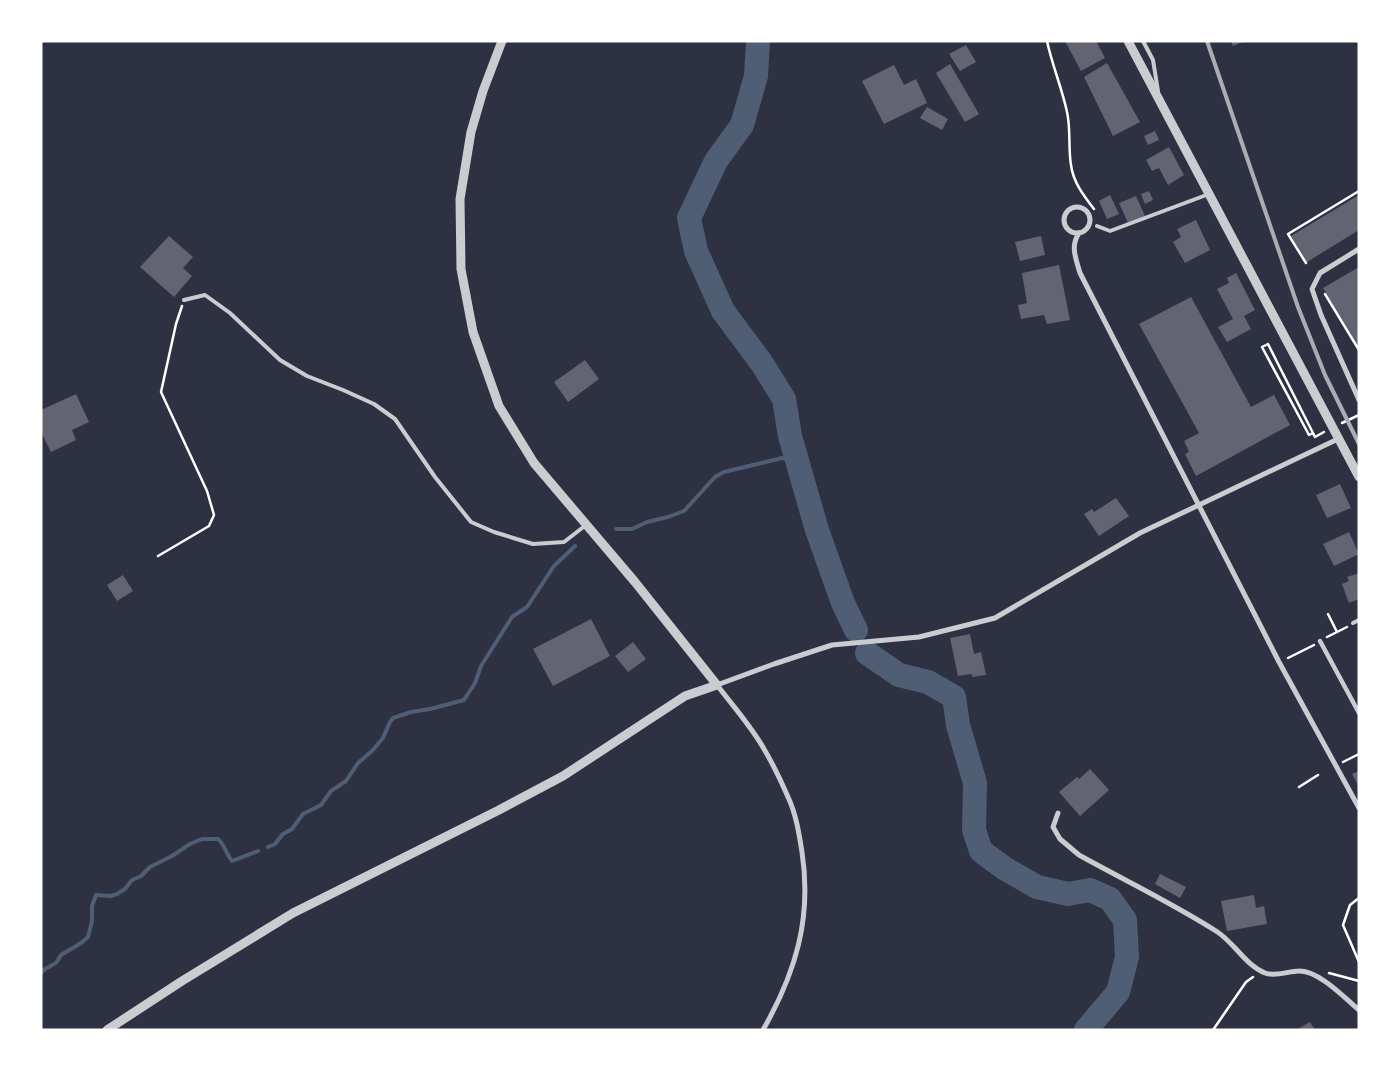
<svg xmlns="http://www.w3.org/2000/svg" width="1400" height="1071" viewBox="0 0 1400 1071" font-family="'Open Sans',sans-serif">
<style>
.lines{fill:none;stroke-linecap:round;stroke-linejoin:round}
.stream{stroke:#4f5d75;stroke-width:4}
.river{stroke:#4f5d75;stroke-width:24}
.building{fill:#626471}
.path{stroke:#fff;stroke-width:2.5}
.service{stroke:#caccd0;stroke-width:4}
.pedestrian{stroke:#caccd0;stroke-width:4.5}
.minor{stroke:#caccd0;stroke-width:5}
.tertiary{stroke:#caccd0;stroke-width:9}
.rail{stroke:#abadb3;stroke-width:4}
</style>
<rect width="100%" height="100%" fill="#2d3142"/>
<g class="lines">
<path class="stream" d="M616,529H632L647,522L668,517L684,511L715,477L724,472L782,458L787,459L799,466
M268,847L275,844L283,834L292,829L303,814L321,805L331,791L346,781L358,763L372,751L383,738L390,722L393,718L411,712L430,709L464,700L475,683L481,666L512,617L527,607L554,566L575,546
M41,973L45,969L56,963L61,955L81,943L88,937L92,921V906L96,895L111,896L117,894L125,889L132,880L141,876L150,867L172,856L190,844L202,839H218C225,845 226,854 232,861L258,851"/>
<path class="river" d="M758,41L756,76L742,125L716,161L689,218L696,251L723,311L761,362L784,399L790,436L817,530L843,603L856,630
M867,653L899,675L928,682L954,697L958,725L975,783L974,830L981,851L1004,868L1037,887L1068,894L1090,890L1110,899L1125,920L1127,957L1118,992L1086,1030"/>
</g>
<path class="building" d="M1065,41H1096L1105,58L1081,71Z
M1231,41H1245L1233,46Z
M966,45L976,62L960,71L949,54Z
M1107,63L1140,122L1113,136L1084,77Z
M950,64L979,114L965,122L936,73Z
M894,65L904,85L916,79L927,103L884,124L862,81Z
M927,107L948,119L942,130L920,118Z
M1155,131L1159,140L1148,145L1144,136Z
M1169,147L1184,175L1168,185L1159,168L1152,171L1146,160Z
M1149,191L1153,200L1145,204L1141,194Z
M1110,195L1119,214L1107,219L1099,201Z
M1359,195V230L1307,262L1291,236Z
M1136,196L1145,216L1128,223L1119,203Z
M1196,220L1210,250L1185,263L1173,242L1181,237L1177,229Z
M169,236L193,257L183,268L192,276L174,297L140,267Z
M1041,236L1045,255L1020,261L1015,242Z
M1059,265L1070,320L1047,324L1044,315L1021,319L1018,305L1027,303L1022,273Z
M1359,267V347L1323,288Z
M1236,273L1255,310L1244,316L1251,329L1227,342L1218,327L1233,319L1217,289L1229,283L1227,278Z
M1191,297L1251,407L1274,395L1290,425L1196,476L1185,454L1189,452L1184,441L1199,433L1139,324Z
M585,360L599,379L568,402L554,382Z
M76,394L89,422L72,430L76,440L51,452L41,432V410Z
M1340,484L1351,508L1327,518L1316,495Z
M1116,498L1129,516L1099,536L1084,514L1092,509L1094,512Z
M1349,532L1359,554L1334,566L1323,544Z
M1359,573V599L1349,603L1342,584L1349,581L1347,577Z
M123,575L133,591L117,601L107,585Z
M591,619L610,656L553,686L533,649Z
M970,634L974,654L981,652L986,675L972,677V674L958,676L950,638Z
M633,642L646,659L628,672L615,656Z
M1090,769L1109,790L1080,816L1059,792L1077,777L1079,779Z
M1359,771V787L1352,774Z
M1160,874L1186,887L1180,898L1155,884Z
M1254,895L1256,908L1264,906L1267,924L1227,931L1221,901Z
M1310,1022L1315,1030H1296Z"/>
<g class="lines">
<path class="path" d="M1047,41C1052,65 1062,88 1067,112C1071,129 1068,147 1071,165C1073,182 1084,196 1094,209
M1306,263L1288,234L1359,191
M1325,294L1359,350
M1342,423L1359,415
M1313,433L1309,435L1262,347L1268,344L1315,437L1324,432
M158,556L209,526L214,515L207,491L161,392L176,324L182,306
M1328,614L1337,632
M1327,637L1347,627
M1288,658L1314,645
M1343,762L1359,754
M1299,787L1318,775
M1359,898L1350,905L1343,925L1359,962
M1329,973L1359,981
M1213,1030L1246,982L1253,977"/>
<path class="service" d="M1143,41L1153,60L1158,91
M1097,226L1110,231L1209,194
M184,300L205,295L230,313L280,360L307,376L343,390L374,404L395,419L435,477L471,522L494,532L533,544L564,542L586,525
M1353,623L1359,620"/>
<path class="pedestrian" d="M1320,641L1359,713"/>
<path class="minor" d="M1064 220a13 13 0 1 1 26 0a13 13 0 1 1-26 0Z
M1079,233C1070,246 1076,259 1080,273L1279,662L1359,808
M1359,249L1320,273L1312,289L1321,315L1359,400
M1058,813L1053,827L1060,839L1079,855C1124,880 1172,903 1216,931C1234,942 1245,965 1265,973C1275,977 1289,971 1299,971C1318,970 1345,998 1359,1010
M763,1030C796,972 812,918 802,852C799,833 796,814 788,797C781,781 773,764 764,749C751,726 733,706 717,685L774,664L832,645L919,637L995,618L1140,533L1338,439"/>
<path class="tertiary" d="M1128,41L1359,477
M107,1030L182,981L293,913L499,810L563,776L685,696L717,685L635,582L534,463L499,406L473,332L461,269L460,199L471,132L483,91L502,41"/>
<path class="rail" d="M1207,41L1298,307L1325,375L1359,444"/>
</g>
<rect width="1400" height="1071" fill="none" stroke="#ffffff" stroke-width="85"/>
</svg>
